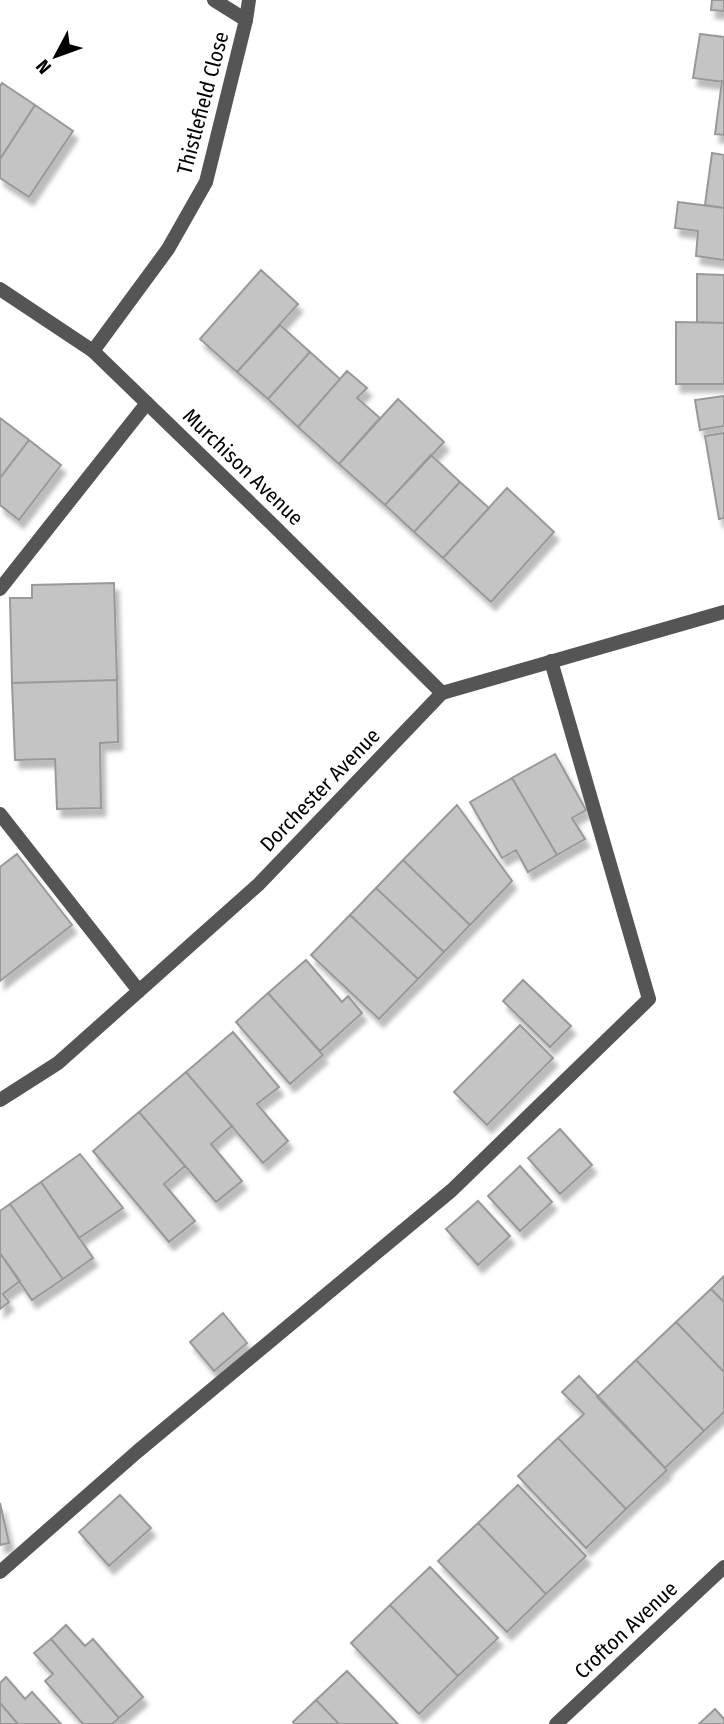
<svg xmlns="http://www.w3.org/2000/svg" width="724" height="1724" viewBox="0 0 724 1724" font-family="'Fira Sans Condensed',sans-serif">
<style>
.building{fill:#c4c4c4;stroke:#999;stroke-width:2;filter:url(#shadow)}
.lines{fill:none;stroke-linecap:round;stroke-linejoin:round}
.service{stroke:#555;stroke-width:14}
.minor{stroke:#555;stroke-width:14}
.tertiary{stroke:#555;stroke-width:14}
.labels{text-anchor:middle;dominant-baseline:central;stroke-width:7;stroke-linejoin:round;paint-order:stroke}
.street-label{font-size:21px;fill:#000;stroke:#fff}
</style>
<defs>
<filter id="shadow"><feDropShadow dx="4.5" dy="8" stdDeviation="2" flood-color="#0004"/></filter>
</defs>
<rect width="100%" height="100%" fill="#fff"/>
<path class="building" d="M712,0H724V11L711,10Z
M700,34L724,37V82L693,78Z
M722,81L724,82V135L715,134Z
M2,83L35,105L0,159V86Z
M35,105L73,131L29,197L0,178V159Z
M712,153L724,155V208L705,205Z
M678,202L724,208V260L696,256L698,231L675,228Z
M261,270L298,304L237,372L200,339Z
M697,274L724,275V323L697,322Z
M676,322L724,323V384H676Z
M280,325L310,352L268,399L237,372Z
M310,352L340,379L298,427L268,399Z
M347,371L367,388L357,398L380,418L339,464L298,427Z
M724,396V426L700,430L695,400Z
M398,399L444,442L385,505L339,464Z
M0,418L29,440L0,478Z
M724,433V518L719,519L705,436Z
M29,440L61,465L19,520L0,505V478Z
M431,455L460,482L414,532L385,505Z
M460,482L489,508L443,558L414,532Z
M507,488L554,532L491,602L443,558Z
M114,583L117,680L12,683L10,598H32V585Z
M117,680L118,742L100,743L101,808L57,809L55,759L15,760L12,683Z
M555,754L586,810L572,818L585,839L557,855L512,778Z
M512,778L557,855L528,872L516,850L502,858L470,802Z
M457,805L512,881L470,925L403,860Z
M17,854L72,925L0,981V867Z
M403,860L470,925L444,952L376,888Z
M376,888L444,952L418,979L350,915Z
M350,915L418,979L379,1019L311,955Z
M306,960L342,1002L348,996L362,1013L320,1051L268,993Z
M523,980L571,1026L550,1047L503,1001Z
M268,993L323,1055L290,1084L236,1022Z
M520,1025L553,1058L487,1125L454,1092Z
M233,1032L279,1087L257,1104L288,1141L263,1163L186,1072Z
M186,1072L232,1126L211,1144L242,1181L216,1202L139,1112Z
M139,1112L185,1166L164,1184L195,1221L169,1242L93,1151Z
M560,1129L592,1165L560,1194L528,1158Z
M80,1154L123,1208L79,1238L41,1182Z
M520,1166L552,1202L520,1231L488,1196Z
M41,1182L93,1258L63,1279L10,1204Z
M478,1201L510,1236L478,1265L446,1229Z
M10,1204L63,1279L32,1300L0,1253V1211Z
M0,1253L20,1281L3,1294L9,1302L0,1309Z
M724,1276V1302L711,1289Z
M711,1289L724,1302V1372L676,1322Z
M223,1313L247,1343L214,1371L190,1342Z
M676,1322L724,1372V1412L704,1431L636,1360Z
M636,1360L704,1431L665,1468L597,1397Z
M579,1376L667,1470L626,1509L558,1438L584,1414L562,1392Z
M558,1438L626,1509L586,1548L518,1476Z
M518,1485L586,1556L546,1594L478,1523Z
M120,1495L151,1528L109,1566L79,1532Z
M0,1503L9,1543L0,1545Z
M478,1523L546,1594L507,1632L438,1561Z
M430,1567L498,1638L458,1676L390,1605Z
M390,1605L458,1676L419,1714L351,1643Z
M66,1625L85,1646L93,1639L143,1697L119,1718L51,1639Z
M51,1639L119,1718L112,1724H83L45,1681L53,1674L34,1653Z
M347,1671L398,1724H339L316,1700Z
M6,1677L25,1699L32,1692L61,1724H18L0,1703V1683Z
M316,1700L339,1724H294L293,1722Z
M0,1703L18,1724H0Z
M715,1709L724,1719V1724H699Z"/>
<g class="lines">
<path class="service" d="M214,0L246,20
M0,589L147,403
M0,814L139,991
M0,1572L138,1451L452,1190L649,999L551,661"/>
<path class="minor" d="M93,351L168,249L206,182L246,20L249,0
M0,1100L58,1063L259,884L442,693
M556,1724L724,1567"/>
<path class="tertiary" d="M0,289L93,351L274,526L442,693L724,612"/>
</g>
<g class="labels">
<g class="street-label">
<text transform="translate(203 103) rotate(-75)">Thistlefield Close</text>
<text transform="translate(243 467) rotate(44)">Murchison Avenue</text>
<text transform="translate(320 790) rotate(-46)">Dorchester Avenue</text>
<text transform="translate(626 1630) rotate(-43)">Crofton Avenue</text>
</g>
</g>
<g transform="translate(56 56) rotate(229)" stroke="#ffffff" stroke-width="5" paint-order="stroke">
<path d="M0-5L12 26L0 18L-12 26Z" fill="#000000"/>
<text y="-10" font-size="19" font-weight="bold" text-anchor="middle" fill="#000000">N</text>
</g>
</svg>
